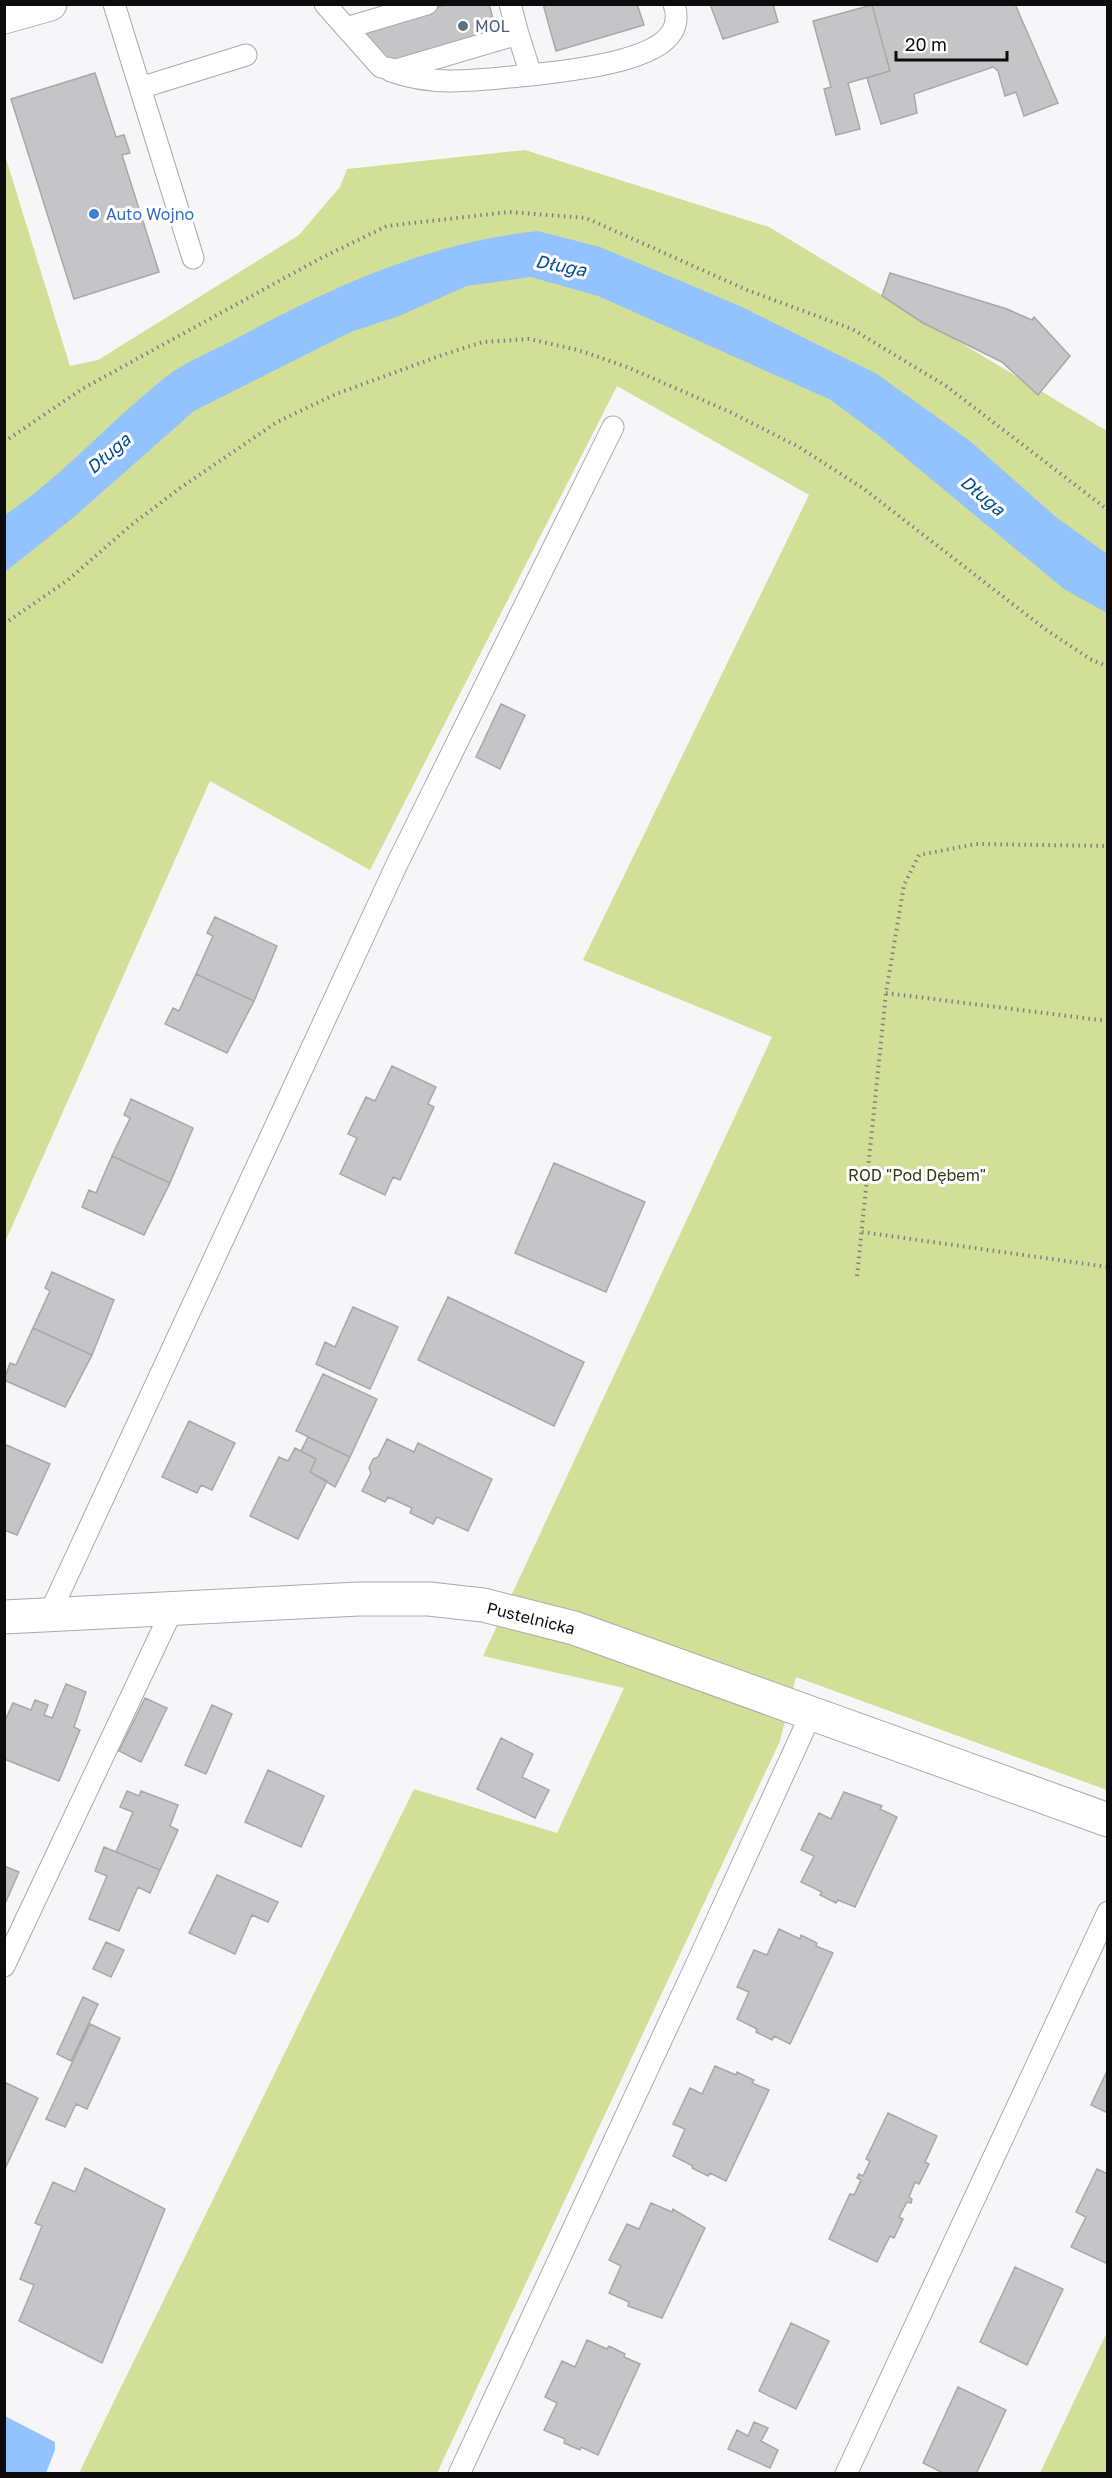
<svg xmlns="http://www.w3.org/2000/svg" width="1112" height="2478" viewBox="0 0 1112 2478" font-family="'Golos Text',sans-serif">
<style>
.green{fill:#d2df97}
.water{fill:#92c3fe}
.building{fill:#c5c5c7;stroke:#a8a8aa;stroke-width:1.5}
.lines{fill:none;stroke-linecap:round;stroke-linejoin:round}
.service-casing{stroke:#aaaaac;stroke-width:23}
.minor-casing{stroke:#aaaaac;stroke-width:35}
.tertiary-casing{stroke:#aaaaac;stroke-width:35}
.path{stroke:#818182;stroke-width:4;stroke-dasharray:1.5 4.5;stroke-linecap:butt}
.service{stroke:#fff;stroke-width:21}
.minor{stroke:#fff;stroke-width:33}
.tertiary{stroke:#fff;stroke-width:33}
.service-dot{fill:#5c6f8a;stroke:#fff;stroke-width:2}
.shop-dot{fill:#3f7fe0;stroke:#fff;stroke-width:2}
.labels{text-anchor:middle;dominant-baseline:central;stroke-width:6;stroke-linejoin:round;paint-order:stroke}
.service-label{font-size:16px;fill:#4e5e75;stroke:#fff;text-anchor:start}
.shop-label{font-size:16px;fill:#366cbe;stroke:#fff;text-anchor:start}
.park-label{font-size:16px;fill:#323716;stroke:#fff}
.street-label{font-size:16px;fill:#0c0c0d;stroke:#fff}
.water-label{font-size:18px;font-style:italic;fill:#054d91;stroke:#fff}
</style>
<rect width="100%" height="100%" fill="#f6f6f8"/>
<path class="green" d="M525,150L769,227L1107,431V1790L796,1677L780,1741L437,2473H79L414,1789L557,1833L624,1688L483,1656L772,1037L583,960L809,495L617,386L370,870L210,781L5,1242L4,152L70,366L98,360L299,235L340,187L347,169Z
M1107,2332V2473H1040Z"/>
<path class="water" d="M538,231L600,247L740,306L877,374L970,441L1056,517L1107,554V613L1064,589L878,435L829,399L598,296L531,277L467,286L399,316L351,332L194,411L74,517L5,572V515C64,475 111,420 167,376C188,360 216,350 239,337C336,285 428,243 538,231Z
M5,2416L55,2442V2450L46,2473H5Z"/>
<path class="building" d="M448,4H489L499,41L379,77L365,29Z
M543,4H637L644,25L556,51Z
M710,4H773L778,22L723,39Z
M1015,4L1058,103L1024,116L1016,92L1005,96L998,71L993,67L914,94L917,113L881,124L867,78L890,71L872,5Z
M872,5L890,71L848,83L860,129L836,135L824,89L831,87L813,21Z
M95,73L116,137L124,135L130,153L122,155L159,272L74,299L11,99Z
M890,273L1007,309L1032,320L1034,317L1070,356L1038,395L1002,362L923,323L882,296Z
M501,704L525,715L500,769L476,757Z
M215,917L277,946L254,1001L196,974L213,936L207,933Z
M196,974L254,1001L227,1053L165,1024L173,1008L179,1011Z
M392,1066L436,1087L428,1104L434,1107L417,1144L400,1180L393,1177L385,1195L340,1174L357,1138L348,1134L366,1097L375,1101Z
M131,1099L193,1128L170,1183L112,1156L130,1118L124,1115Z
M112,1156L170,1183L144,1235L82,1207L89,1190L96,1193Z
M554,1163L645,1202L606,1292L515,1253Z
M52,1272L114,1300L92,1355L33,1328L50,1291L45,1288Z
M448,1297L584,1362L554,1426L418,1360Z
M353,1307L398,1327L370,1389L316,1364L325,1342L335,1347Z
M33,1328L92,1355L65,1407L4,1380L10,1363L16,1365Z
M323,1374L377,1399L350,1457L296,1431Z
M189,1421L235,1443L212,1490L201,1485L197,1493L162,1477Z
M308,1437L350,1457L335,1487L310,1472L316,1459L301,1451Z
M387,1439L414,1452L418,1443L492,1479L468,1531L437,1517L433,1524L410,1513L412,1508L388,1497L385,1502L362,1491L371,1473L369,1468L373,1459L378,1457Z
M4,1444L50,1464L17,1535L4,1530Z
M295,1448L316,1459L310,1472L327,1481L298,1539L250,1516L279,1457L288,1461Z
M66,1684L86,1692L74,1727L80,1730L59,1781L4,1759V1723L13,1703L31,1710L35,1700L48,1705L44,1715L52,1718Z
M145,1698L167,1708L141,1762L119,1751Z
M212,1705L232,1714L206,1774L185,1765Z
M501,1738L533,1754L522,1777L549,1790L535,1818L477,1789Z
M268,1770L324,1796L301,1847L245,1822Z
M127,1791L139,1796L141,1791L178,1805L170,1826L178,1830L160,1870L116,1852L133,1812L120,1807Z
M844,1792L882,1806L880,1809L897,1817L855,1907L838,1900L836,1903L820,1895L822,1892L801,1882L814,1856L801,1850L819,1813L831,1819Z
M104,1847L160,1870L150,1893L138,1887L119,1931L89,1919L107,1876L95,1871Z
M4,1866L19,1872L4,1906Z
M217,1875L278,1902L268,1922L252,1915L235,1954L189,1933Z
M779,1929L800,1939L801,1935L817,1943L816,1946L833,1953L790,2044L774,2036L772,2040L756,2032L757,2029L737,2019L749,1992L737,1987L754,1950L767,1955Z
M106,1942L124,1950L111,1977L93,1969Z
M83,1997L98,2004L71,2061L57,2054Z
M90,2024L120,2038L87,2109L76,2104L65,2127L46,2119Z
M715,2066L736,2075L737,2072L754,2080L752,2083L769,2090L726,2181L710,2173L708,2176L692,2168L693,2166L673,2156L685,2129L673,2124L690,2088L702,2094Z
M1108,2069V2113L1091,2105Z
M4,2082L38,2098L4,2171Z
M888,2113L937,2136L925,2162L929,2164L919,2184L915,2182L909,2197L912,2199L911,2203L907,2202L899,2217L903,2219L894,2238L890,2236L877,2262L829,2239L850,2194L854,2195L861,2180L857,2178L859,2174L863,2176L870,2161L866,2159Z
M85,2168L165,2209L102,2363L19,2321L34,2285L20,2279L42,2226L35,2223L53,2182L75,2192Z
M1097,2169L1108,2174V2264L1071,2247L1086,2217L1076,2212Z
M651,2203L672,2212L673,2209L705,2228L662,2318L628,2306L629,2302L609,2293L621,2266L609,2260L627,2224L639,2229Z
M1015,2267L1063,2289L1027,2365L980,2342Z
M791,2323L829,2341L796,2409L759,2391Z
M587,2340L607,2349L609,2346L625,2354L624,2357L640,2364L598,2455L581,2447L580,2450L564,2443L565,2439L544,2430L557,2403L545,2397L562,2361L575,2367Z
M958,2387L1006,2410L976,2474H945L923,2463Z
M754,2422L768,2428L761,2441L778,2450L770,2468L728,2449L737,2430L748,2436Z"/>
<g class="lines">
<g class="service-casing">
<path id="service" d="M114,4L193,258
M325,4L381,67L396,70L518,34L510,4
M346,28L427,4
M518,34L531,75C564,71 654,63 672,32C677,24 677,13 674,4
M391,71C436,88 484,79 531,75
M140,88L246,55
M49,1615L397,864L613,427
M4,1966L173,1608
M459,2474L704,1948L811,1714
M846,2474L1108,1912"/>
</g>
<g class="minor-casing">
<path id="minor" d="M4,1617L359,1599H429L483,1605L574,1628L1108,1820"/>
</g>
<g class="tertiary-casing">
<path id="tertiary" d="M4,17L50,4"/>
</g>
<path class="path" d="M4,442L82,389L321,258L387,226L509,212L586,218L747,290L852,329L946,386L1108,510
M4,624L68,580L130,526L180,488L277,422L336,394L445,354L483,342L529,339L578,350L627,367L730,412L799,447L864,489L1045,629L1090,659L1108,667
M886,993L1108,1021
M862,1232L1108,1267
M857,1276L886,993L904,885L919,855L976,844L1108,846"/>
<use href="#service" class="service"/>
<use href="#minor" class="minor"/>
<use href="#tertiary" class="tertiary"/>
</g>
<circle class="service-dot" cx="463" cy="26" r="6"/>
<circle class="shop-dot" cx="94" cy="214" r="6"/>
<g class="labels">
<g class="service-label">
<text x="475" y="26">MOL</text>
</g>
<g class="shop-label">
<text x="106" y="214">Auto Wojno</text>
</g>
<g class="park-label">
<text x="917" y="1175">ROD "Pod Dębem"</text>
</g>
<g class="street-label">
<text transform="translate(531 1618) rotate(14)">Pustelnicka</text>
</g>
<g class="water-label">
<text transform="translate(561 265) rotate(11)">Długa</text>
<text transform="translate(108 453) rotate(-41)">Długa</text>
<text transform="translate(983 495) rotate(40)">Długa</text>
</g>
</g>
<rect width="1112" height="2478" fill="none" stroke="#0c0c0d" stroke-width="12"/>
<path d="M896 51v9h111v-9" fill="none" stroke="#0c0c0d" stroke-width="3"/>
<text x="905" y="51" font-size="18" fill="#0c0c0d" stroke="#ffffff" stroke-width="4.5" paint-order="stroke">20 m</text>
</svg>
